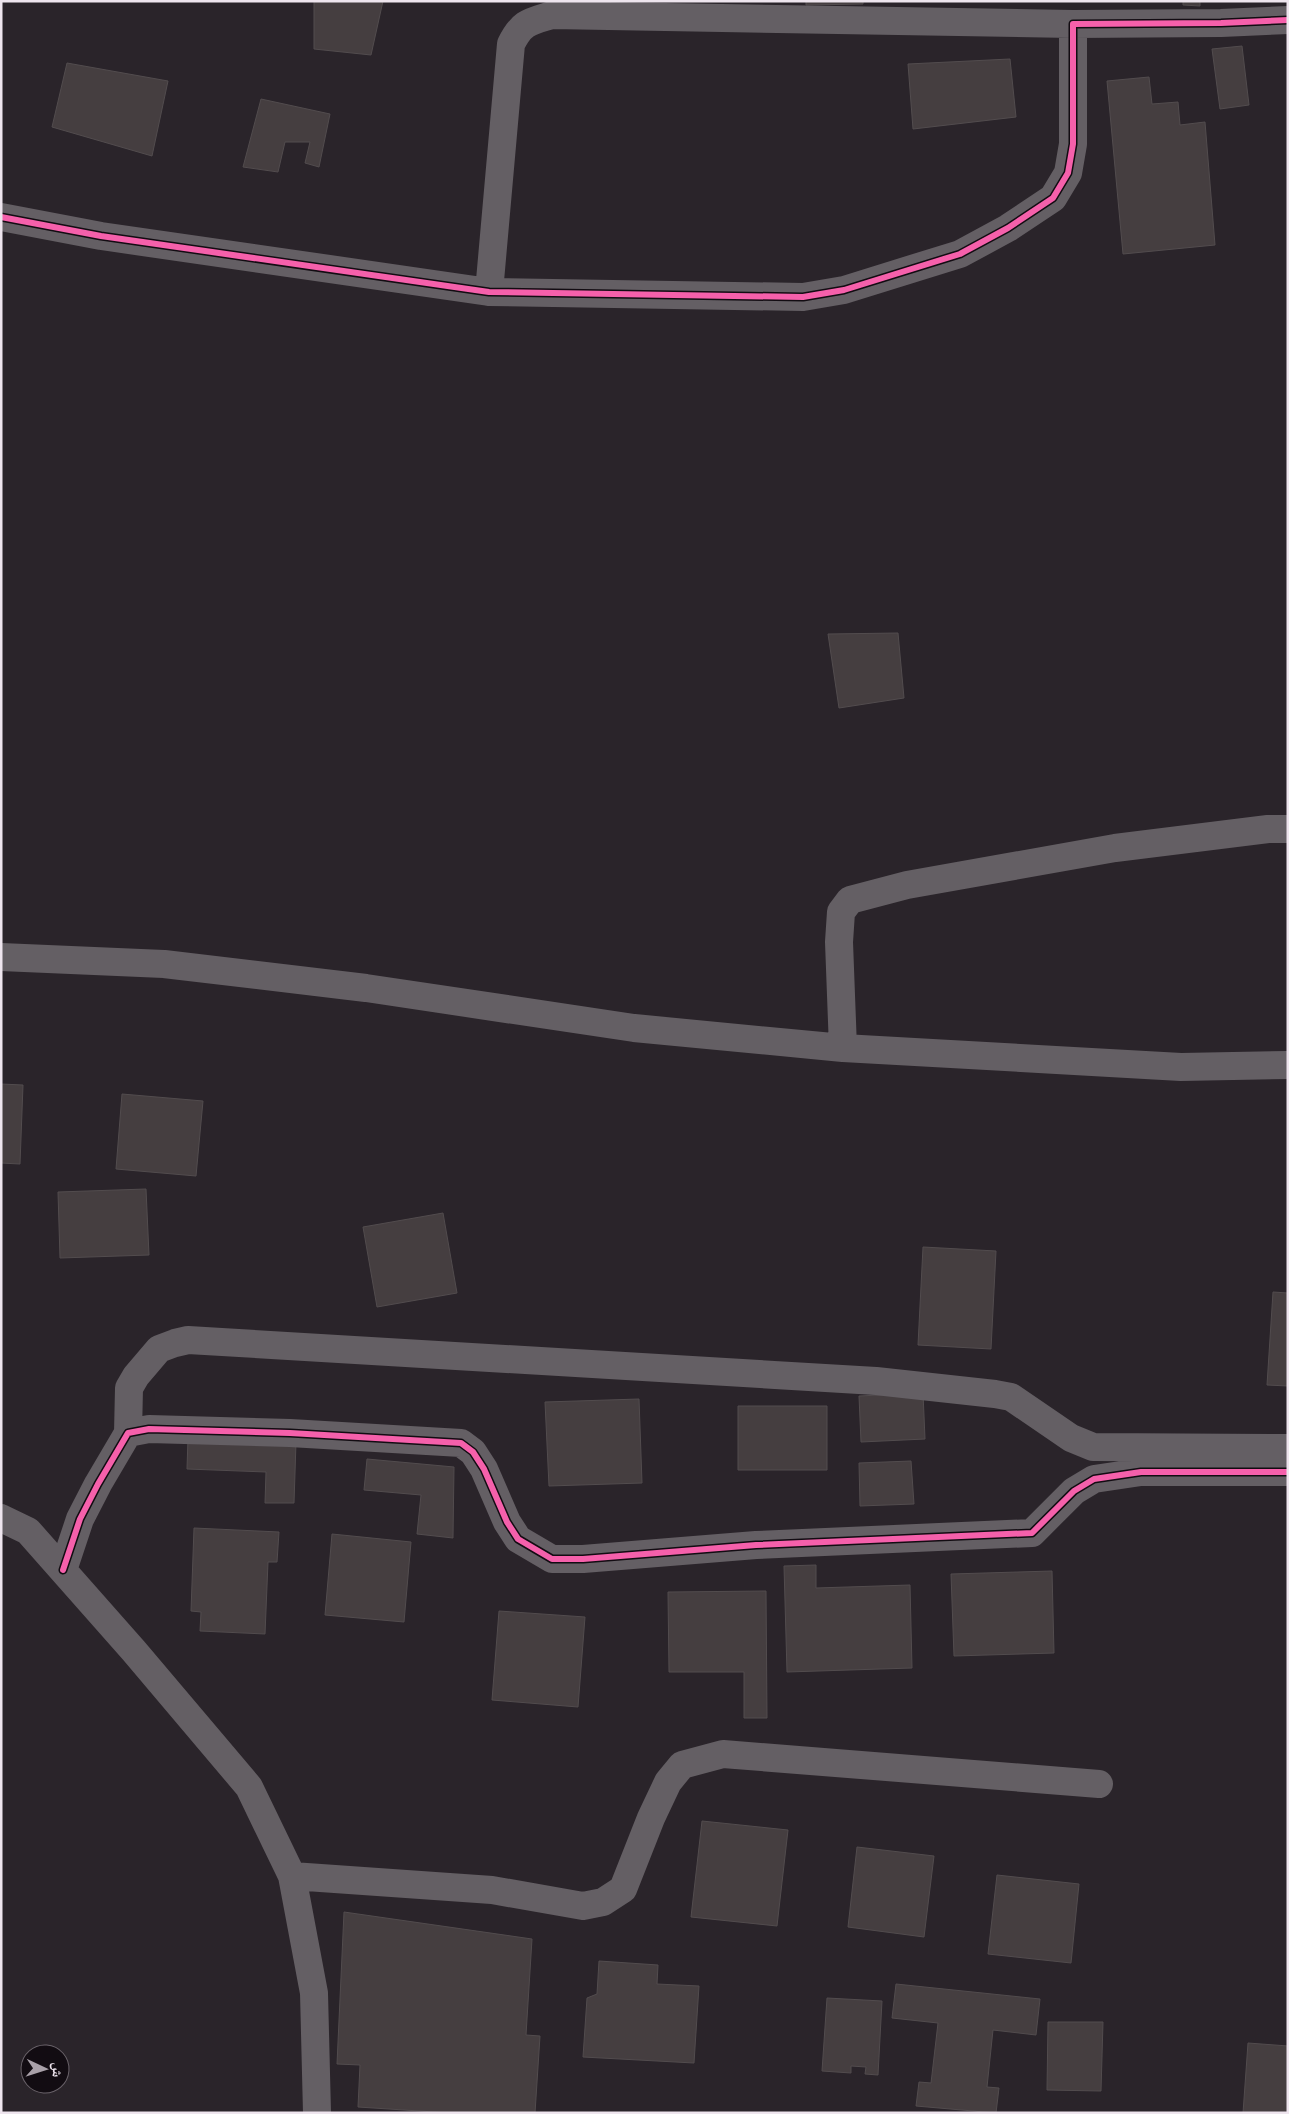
<svg xmlns="http://www.w3.org/2000/svg" width="1289" height="2114" viewBox="0 0 1289 2114" font-family="Lato,'Noto Naskh Arabic',sans-serif">
<style>
.building{fill:#453e40;stroke:#524c4e}
.lines{fill:none;stroke-linecap:round;stroke-linejoin:round}
.street{stroke:#645f64;stroke-width:28}
.cycleway-casing{stroke:#120c12;stroke-width:9}
.cycleway{stroke:#f560ab;stroke-width:6}
</style>
<rect width="100%" height="100%" fill="#2a242a"/>
<path class="building" d="M314,1H383L371,55L314,49Z
M806,1H863V4L806,5Z
M1183,1H1200V6L1183,5Z
M1242,46L1249,105L1220,109L1212,49Z
M1010,59L1016,117L913,129L908,64Z
M67,63L168,81L152,156L52,127Z
M1149,77L1152,104L1178,102L1180,125L1205,122L1215,245L1123,254L1107,81Z
M261,99L330,114L319,167L305,163L310,142H285L278,172L243,167Z
M898,633L904,698L839,708L828,634Z
M1,1084L23,1085L20,1164L1,1163Z
M122,1094L203,1101L196,1176L116,1169Z
M146,1189L149,1255L60,1258L58,1192Z
M443,1213L457,1293L377,1307L363,1227Z
M923,1247L996,1251L991,1349L918,1345Z
M1273,1292L1288,1293V1386L1267,1385Z
M923,1393L925,1439L861,1442L859,1396Z
M639,1399L642,1483L549,1486L545,1402Z
M738,1406H827V1470H738Z
M188,1438L296,1442L294,1503H265L266,1472L187,1469Z
M367,1459L454,1467L453,1538L417,1534L421,1495L364,1490Z
M911,1461L914,1504L860,1506L859,1463Z
M194,1528L279,1532L277,1562H268L265,1634L200,1631L201,1612L191,1611Z
M332,1534L411,1542L404,1622L325,1615Z
M816,1565V1588L910,1585L912,1668L787,1672L784,1566Z
M1052,1571L1054,1653L954,1656L951,1574Z
M766,1591L767,1718H744V1672H669L668,1592Z
M499,1611L585,1617L578,1707L492,1700Z
M702,1821L788,1830L777,1926L691,1917Z
M857,1847L934,1856L924,1937L848,1927Z
M997,1875L1079,1884L1071,1963L988,1954Z
M344,1912L532,1939L526,2035L540,2036L535,2113H450L358,2107L360,2065L337,2064Z
M599,1961L658,1965L657,1984L699,1986L694,2063L583,2057L587,1998L597,1994Z
M896,1984L1040,1999L1036,2035L993,2030L987,2087L999,2088L996,2113L916,2106L919,2082L931,2083L938,2023L892,2018Z
M827,1998L882,2001L878,2075L865,2074L866,2067L851,2066V2073L822,2071Z
M1048,2022H1103L1101,2091L1047,2090Z
M1248,2043L1288,2046V2113H1243Z"/>
<g class="lines">
<path class="street" d="M1,217L101,236L489,292L803,297L844,290L960,254L1008,228L1053,198L1068,173L1073,144V24L1221,23L1288,20
M489,292L511,44C522,22 529,22 552,15L1073,24
M1,957L164,964L366,988L634,1028L843,1048L1181,1067L1288,1065
M843,1048L839,942L841,912L850,900L907,885L1115,848L1268,829H1288
M128,1433L129,1388L136,1376L159,1349L175,1343L188,1340L876,1381L995,1394L1011,1397L1071,1438L1093,1447L1288,1448
M1,1518L28,1531L134,1651L249,1787L292,1876L314,1993L317,2113
M63,1570L80,1519L98,1484L128,1433L149,1429L290,1433L461,1443L473,1452L484,1469L507,1522L518,1539L552,1559H583L756,1545L1032,1533L1074,1491L1094,1479L1141,1472H1288
M292,1876L492,1890L583,1906L603,1902L623,1889L651,1818L668,1782L682,1765L723,1754L1099,1784"/>
<g class="cycleway-casing">
<path id="cycleway" d="M1,217L101,236L489,292L803,297L844,290L960,254L1008,228L1053,198L1068,173L1073,144V24L1221,23L1288,20
M63,1570L80,1519L98,1484L128,1433L149,1429L290,1433L461,1443L473,1452L484,1469L507,1522L518,1539L552,1559H583L756,1545L1032,1533L1074,1491L1094,1479L1141,1472H1288"/>
</g>
<use href="#cycleway" class="cycleway"/>
</g>
<rect width="1289" height="2114" fill="none" stroke="#eee5ee" stroke-width="5"/>
<g transform="translate(45 2069) rotate(94)"><circle r="24" fill="#120c12" stroke="#6a636a"/>
<path d="M0-4L9 19L0 12L-9 19Z" fill="#a9a1a9"/>
<text y="-8" font-size="14" font-weight="bold" text-anchor="middle" fill="#eee5ee">ش</text>
</g>
</svg>
